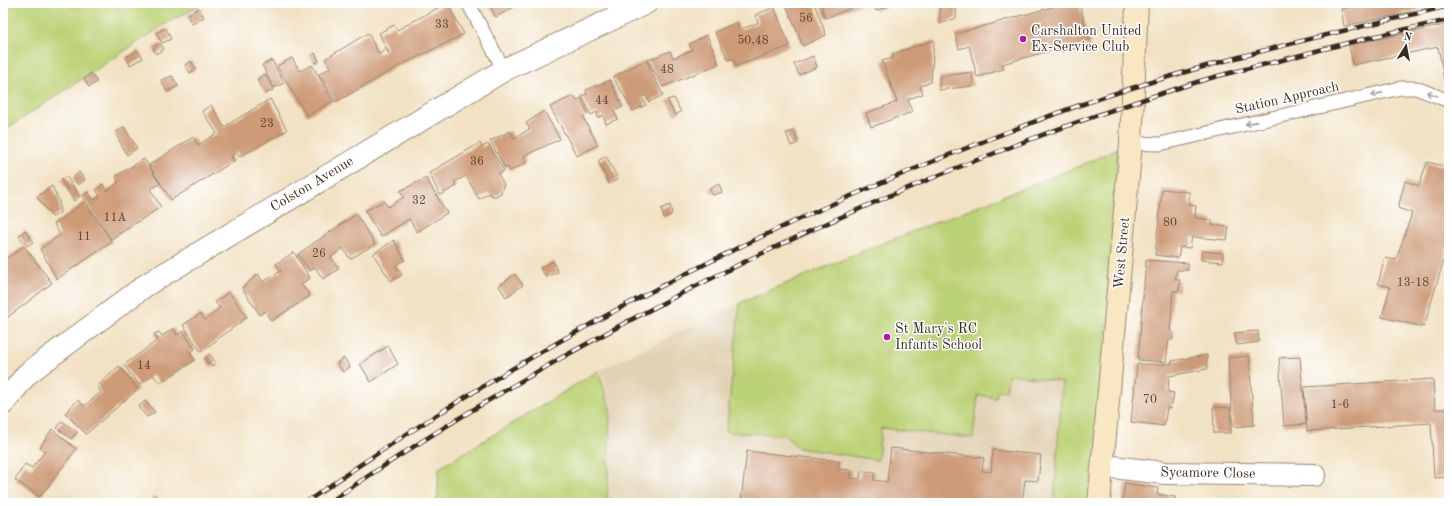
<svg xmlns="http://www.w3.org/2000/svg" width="1452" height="506" viewBox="0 0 1452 506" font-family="'Old Standard TT',serif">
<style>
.built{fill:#e2d2b4}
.green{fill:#bbd175;stroke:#7b7e4a}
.building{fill:#ce9b78}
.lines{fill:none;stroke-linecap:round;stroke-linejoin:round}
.service-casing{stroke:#968671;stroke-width:15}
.minor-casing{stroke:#968671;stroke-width:24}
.tertiary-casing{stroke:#968671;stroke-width:24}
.secondary-casing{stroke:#968671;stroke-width:24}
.service{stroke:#fff;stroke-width:13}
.minor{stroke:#fff;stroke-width:22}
.tertiary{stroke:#fff;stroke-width:22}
.secondary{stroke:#f9e7c3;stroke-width:22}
.rail-casing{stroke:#3b2a1e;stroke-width:4.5}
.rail{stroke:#fff;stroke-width:3;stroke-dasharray:9;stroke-linecap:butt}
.oneway{stroke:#a79f9a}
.poi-dot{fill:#b5179e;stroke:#fff;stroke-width:1.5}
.labels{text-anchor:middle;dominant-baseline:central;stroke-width:3;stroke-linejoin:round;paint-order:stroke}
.number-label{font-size:12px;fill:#604634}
.poi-label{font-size:14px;fill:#3b2a1e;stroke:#fff;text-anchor:start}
.street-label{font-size:14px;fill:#3b2a1e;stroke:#fff}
</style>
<rect width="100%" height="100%" fill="#fff"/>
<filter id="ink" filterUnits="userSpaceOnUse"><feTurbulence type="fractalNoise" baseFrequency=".025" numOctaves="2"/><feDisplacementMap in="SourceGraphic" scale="8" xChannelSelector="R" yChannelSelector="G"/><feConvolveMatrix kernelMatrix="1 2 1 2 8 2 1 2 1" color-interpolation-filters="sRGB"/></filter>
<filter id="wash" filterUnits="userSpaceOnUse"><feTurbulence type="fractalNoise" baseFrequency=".012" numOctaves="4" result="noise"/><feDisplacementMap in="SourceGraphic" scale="16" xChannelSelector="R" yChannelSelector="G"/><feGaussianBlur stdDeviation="0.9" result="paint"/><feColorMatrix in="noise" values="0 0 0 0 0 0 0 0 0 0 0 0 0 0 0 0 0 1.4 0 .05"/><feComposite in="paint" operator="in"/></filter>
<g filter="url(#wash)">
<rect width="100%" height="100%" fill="#f2e2c4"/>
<path class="built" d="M1118,148L1093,503H437L439,468L598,371L740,303L873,247L1082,165Z"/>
<path class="green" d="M3,3H203L164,25L3,131Z
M1118,148L1098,462L1093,503L1054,502L1062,382L1009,374L1006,391L998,390L996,398L978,395L973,438L881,428L878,460L799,448L784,435L726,432L740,303L873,247L1082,165Z
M598,371L610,409L607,503H437L439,468Z"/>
<g id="blocks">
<path class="building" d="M447,3L464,34L397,67L336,102L319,74L330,68L325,59L368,33L379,54L387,49L389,54L379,33L394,25L397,30Z
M488,3H521L496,17Z
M785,3H814L826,35L803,46Z
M820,3H865L825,18Z
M873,3H897L876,11Z
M940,3H957L956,18L940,24Z
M1067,3H1079L1091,44L1062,52L1060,48L1002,64L1004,69L977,77L969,46L959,49L955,34Z
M1368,3H1445L1446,4L1344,26L1341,9Z
M774,7L790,46L736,66L733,58L728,60L715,32L737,22L739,30L758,23L755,15Z
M199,8L204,17L192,24L187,15Z
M1449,24V82L1445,83L1438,47L1353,65L1349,45Z
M166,28L171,39L162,43L156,33Z
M707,35L719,64L663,87L648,60L670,51L673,58L692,50L689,44Z
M934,40L931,82L920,86L923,94L908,99L912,112L871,127L866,113L897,102L882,61L894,58L892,54Z
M160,43L164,49L156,54L153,48Z
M138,50L143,58L130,65L126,57Z
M315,53L319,61L315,63L311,56Z
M813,56L817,67L799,75L794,64Z
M292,58L300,71L312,65L333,101L307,116L277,66Z
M272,60L284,83L274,88L262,65Z
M646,60L663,95L649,102L645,95L642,97L646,105L633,111L613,77Z
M191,61L196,69L190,73L185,65Z
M972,72L973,86L939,90V77Z
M91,73L97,82L89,87L84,79Z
M265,74L273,90L265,94L257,79Z
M172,76L178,86L167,92L161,80Z
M610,80L623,107L614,111L618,119L606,124L603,115L598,118L597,112L591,115L582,96L587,94L586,90Z
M573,96L577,101L581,98L588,114L583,117L598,145L577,156L550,107Z
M674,98L681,112L675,115L667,100Z
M270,99L287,130L239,157L237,152L231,156L234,161L171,200L149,165L193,137L198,145L217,133L202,111L211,105L224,127Z
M544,111L560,139L524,156L526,163L510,171L508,167L505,168L490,141L510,131L514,138L530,129L526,123Z
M124,127L137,148L127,155L115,133Z
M794,131L798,143L791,146L786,133Z
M480,143L482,147L488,144L504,171L498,174L504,184L501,193L496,196H492L489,193L479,199L466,176L454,182L457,186L440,195L429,173Z
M606,156L618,179L609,184L598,161Z
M144,159L160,184L150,189L161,207L111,239L82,196L88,192L94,200L100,196L96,190L103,184L107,191L118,183L116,176Z
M1427,162L1449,167V242L1424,327L1382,317L1390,287L1378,284L1385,258L1396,260L1412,213L1398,208L1405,181L1419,186Z
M79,172L85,180L78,185L73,178Z
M66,176L80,196L74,201L61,180Z
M426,178L447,213L417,232L409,219L381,237L365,211L384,201L388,207L404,197L400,191Z
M719,184L722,192L713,195L709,189Z
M52,186L59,201L60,213L52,217L37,197Z
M1162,189L1189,192V205L1196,206L1195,218L1212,220V225L1229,227L1227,240L1192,237L1190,248L1180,247L1178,258L1155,255Z
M84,202L112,242L57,279L40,249L60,235L54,224Z
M670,205L672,214L664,218L661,209Z
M356,214L375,244L350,259L343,248L331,257L339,269L323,279L315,267L310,271L298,254Z
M25,230L33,242L27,246L19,236Z
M394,240L405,260L396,265L402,275L391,281L373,254Z
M24,246L52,283L3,321V261Z
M1202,251L1223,253V262L1201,260Z
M294,252L310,278L301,284L310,296L271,321L265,311L260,315L242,288L258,274L263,282L281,271L276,264Z
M1146,260L1188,263V270H1177L1175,280H1180L1179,291H1173L1170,331L1173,332V339L1169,340L1166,362L1138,360Z
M553,261L558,272L546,277L540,268Z
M515,274L523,285L506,297L499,286Z
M229,292L247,317L201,352L183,325L200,314L205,320L220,308L215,302Z
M174,328L177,335L183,331L195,349L190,352L195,360L160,383L153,375L139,385L124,365L158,340L154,334L159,332L162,336Z
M1258,331L1259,342L1237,345L1234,333Z
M388,346L398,364L371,382L360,364Z
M210,354L216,363L211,367L205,358Z
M1207,355V369L1169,376L1168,392L1174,393L1171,409L1167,408L1164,426L1131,422L1137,364H1171L1172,361Z
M1249,356L1254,425L1233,427L1228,358Z
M1300,357L1306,424L1284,426L1279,358Z
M344,358L350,367L343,372L337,363Z
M119,366L138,389L86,434L65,413L78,400L84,406L101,392L97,387Z
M1433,379L1435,409H1449V477L1434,478L1431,423L1307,431L1304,387Z
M145,401L155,412L147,417L138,407Z
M1213,407L1230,408L1231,433H1214Z
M62,421L77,432L71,439L57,428Z
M52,429L76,449L40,497L15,480L25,464L32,468L45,451L40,448Z
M891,448L984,458L982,471L991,472L993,450L1041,455L1038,481L1025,480L1022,503H761L741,501L747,451L839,461L838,469L851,470V478L860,479L861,471L875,472L874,480L887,482Z
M1125,483L1158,488L1157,494L1175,497L1174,503H1122Z
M155,496L162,503H152L150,500Z"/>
</g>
</g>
<g filter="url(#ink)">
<use href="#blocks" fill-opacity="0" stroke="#968671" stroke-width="1"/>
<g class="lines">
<g class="service-casing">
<path id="service" d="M468,3L504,70
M1131,143L1160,144L1401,88H1416L1449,101"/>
</g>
<g class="minor-casing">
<path id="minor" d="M1103,466L1165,473L1314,475"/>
</g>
<g class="tertiary-casing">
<path id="tertiary" d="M3,404L27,374L146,285L504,70L646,3"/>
</g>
<g class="secondary-casing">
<path id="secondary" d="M1099,503L1131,143L1137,3"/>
</g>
<use href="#service" class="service"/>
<use href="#minor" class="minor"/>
<use href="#tertiary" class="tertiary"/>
<use href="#secondary" class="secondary"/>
<g class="rail-casing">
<path id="rail" d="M305,503C497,367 706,254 924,165C979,143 1033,121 1089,102C1207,62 1328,34 1449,6
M328,503C595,321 889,179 1197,82C1223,74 1249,68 1275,62C1333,46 1390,32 1449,20"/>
</g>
<use href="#rail" class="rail"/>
</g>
<defs><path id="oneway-shaft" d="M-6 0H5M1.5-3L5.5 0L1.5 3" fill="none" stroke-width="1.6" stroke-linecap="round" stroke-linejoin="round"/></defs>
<g class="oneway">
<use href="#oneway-shaft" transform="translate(1377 94) rotate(167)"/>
<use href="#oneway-shaft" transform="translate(1432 94) rotate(-161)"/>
<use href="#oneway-shaft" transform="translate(1251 123) rotate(167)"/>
</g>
</g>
<g class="poi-dot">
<circle cx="1023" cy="39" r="4"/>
<circle cx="887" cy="337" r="4"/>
</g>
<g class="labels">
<g class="number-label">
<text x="806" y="19">56</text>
<text x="442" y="25">33</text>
<text x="753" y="41">50,48</text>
<text x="667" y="70">48</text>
<text x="602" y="101">44</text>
<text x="267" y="124">23</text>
<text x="477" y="162">36</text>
<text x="419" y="201">32</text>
<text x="115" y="218">11A</text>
<text x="1170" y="223">80</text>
<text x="84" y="237">11</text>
<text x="319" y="254">26</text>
<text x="1413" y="283">13-18</text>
<text x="144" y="366">14</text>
<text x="1150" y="400">70</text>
<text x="1340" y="405">1-6</text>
</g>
<g class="poi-label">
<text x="1031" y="31">Carshalton United<tspan x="1031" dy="16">Ex-Service Club</tspan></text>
<text x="895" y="329">St Mary's RC<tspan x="895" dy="16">Infants School</tspan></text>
</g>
<g class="street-label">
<text transform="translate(1287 98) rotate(-13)">Station Approach</text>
<text transform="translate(312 184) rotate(-31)">Colston Avenue</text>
<text transform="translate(1122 253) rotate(-85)">West Street</text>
<text transform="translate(1208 473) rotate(1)">Sycamore Close</text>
</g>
</g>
<rect width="1452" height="506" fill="none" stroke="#fff" stroke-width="16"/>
<g transform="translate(1406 46) rotate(11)" stroke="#ffffff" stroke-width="3" paint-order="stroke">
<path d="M0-3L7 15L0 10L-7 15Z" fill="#3b2a1e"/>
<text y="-6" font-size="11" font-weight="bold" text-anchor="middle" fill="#3b2a1e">N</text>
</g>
</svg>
